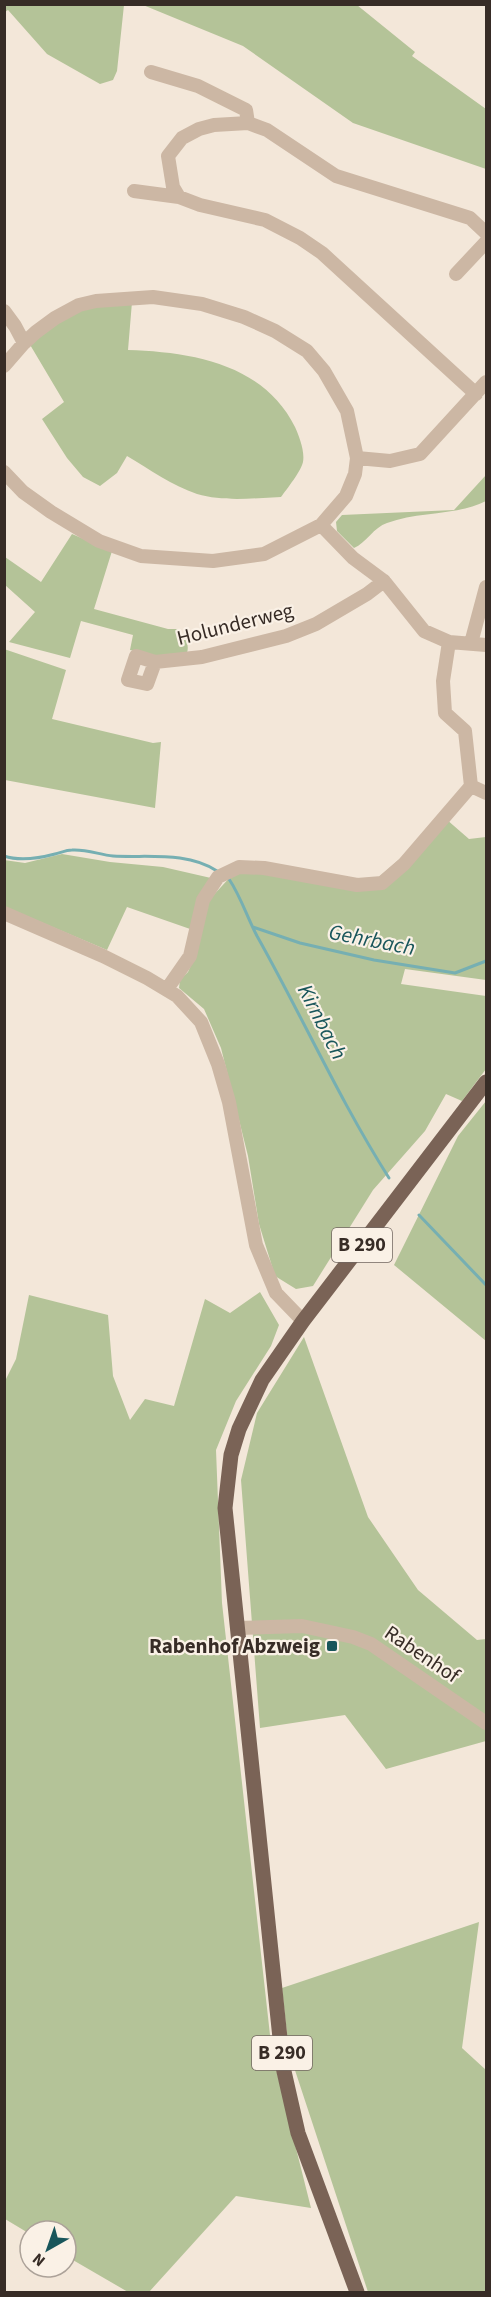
<svg xmlns="http://www.w3.org/2000/svg" width="491" height="2297" viewBox="0 0 491 2297" font-family="'Source Sans 3',sans-serif">
<style>
.green{fill:#b4c398}
.lines{fill:none;stroke-linecap:round;stroke-linejoin:round}
.stream{stroke:#76afb2;stroke-width:3}
.minor{stroke:#ccb7a4;stroke-width:14}
.major{stroke:#7a6356;stroke-width:15}
.poi-dot{fill:#19565b;stroke:#faf1e6;stroke-width:2}
.labels{text-anchor:middle;dominant-baseline:central;stroke-width:4.5;stroke-linejoin:round;paint-order:stroke}
.shield{fill:#faf1e6;stroke:#726760;stroke-width:1.5}
.shield-label{font-size:20px;font-weight:bold;fill:#372c26}
.street-label{font-size:21px;fill:#372c26;stroke:#faf1e6}
.poi-label{font-size:21px;font-weight:bold;fill:#372c26;stroke:#faf1e6;text-anchor:end}
.water-label{font-size:22px;font-style:italic;fill:#19565b;stroke:#faf1e6}
</style>
<rect width="100%" height="100%" fill="#f3e7d9"/>
<path class="green" d="M5,4L124,5L117,71L113,80L100,84L47,54L8,10L5,12Z
M143,5H357L415,52L412,56L486,109V169L353,123L243,46Z
M132,302L128,350C192,352 264,364 295,427C299,436 305,451 303,462C301,471 287,489 281,497C254,498 224,502 197,494C173,486 149,469 127,456L117,473L100,486L83,477L67,458L42,419L64,402L29,343C49,328 69,313 94,306C106,303 120,303 132,302Z
M486,475V501C456,516 419,511 387,523C374,527 366,543 354,548L337,531L336,522L342,515L454,510Z
M72,534L112,551L94,609L168,629H177C184,636 190,643 187,653L155,656L130,650L133,635L81,621L70,658L9,642L35,612L5,585V557L41,582Z
M4,649L66,670L52,719L153,743L161,742L155,808L5,780Z
M446,819L469,839L486,837V980L405,969L401,984L486,996V1069L462,1101L446,1094L425,1131L373,1190L313,1286L296,1289L275,1276L259,1224L248,1156L221,1048L204,1009L179,988L180,980L188,972L196,954L209,900L233,874L250,872L365,889Z
M62,854L110,862L163,867L211,878L193,930L127,907L107,950L5,907L4,860L25,863Z
M486,1101V1341L394,1265L458,1136Z
M260,1292L279,1325L271,1346L236,1401L216,1450L222,1603L272,2053L311,2208L236,2196L149,2292H128L66,2256V2231H30V2234L5,2219V1381L16,1359L29,1295L108,1315L113,1376L130,1420L145,1399L174,1406L205,1299L230,1313Z
M304,1337L368,1517L418,1590L477,1640L486,1639V1741L386,1769L345,1715L260,1728L241,1480L257,1413Z
M479,1922L462,2048L486,2070V2292H368L289,2052L282,1988Z"/>
<g class="lines">
<path class="stream" d="M4,856C19,861 40,858 55,854C60,853 66,850 72,850C87,849 100,855 113,856C147,858 187,851 217,871
M229,879C241,897 247,917 257,936C302,1016 340,1101 389,1178
M253,927L300,943L374,960L455,973L486,961
M419,1215L486,1285"/>
<path class="minor" d="M151,72L198,86L246,110L248,123
M134,191L179,197L200,205L265,220L300,238L322,253L476,394
M179,197L173,187L168,156L182,138L199,129L214,125L248,123L267,130L336,176L470,218L486,233
M456,274L486,242
M4,311L15,326L24,343
M4,366L24,343L36,332L55,318L79,305L96,301L153,297L202,304L244,317L275,331L307,351L324,371L347,411L357,458L355,474L346,496L321,525L264,554L213,561L141,556L99,541L51,512L23,492L4,472
M357,458L390,461L420,454L486,382
M321,525L353,558L384,581L424,631L449,642L486,645
M449,642L443,681L445,713L465,731L471,786L486,793
M471,643L486,587
M155,662L147,684L128,680L136,656L155,662L202,657L286,636L316,624L367,594L384,581
M4,913L103,956L147,978L177,996L201,1022L218,1064L229,1102L256,1245L276,1293L303,1321
M167,989L190,956L203,900L218,877L239,867L264,868L357,885L382,883L404,864L471,786
M238,1628L302,1626L353,1637L371,1644L486,1723"/>
<path class="major" d="M357,2292L298,2133L283,2067L225,1508L231,1455L239,1429L262,1380L303,1321L486,1082"/>
</g>
<rect class="poi-dot" x="326" y="1640" width="12" height="12" rx="3"/>
<g class="labels">
<g class="shield">
<rect x="332" y="1228" width="60" height="34" rx="4.5"/>
<rect x="252" y="2036" width="60" height="34" rx="4.5"/>
</g>
<g class="shield-label">
<text x="362" y="1245">B 290</text>
<text x="282" y="2053">B 290</text>
</g>
<g class="street-label">
<text transform="translate(235 624) rotate(-14)">Holunderweg</text>
<text transform="translate(422 1654) rotate(34)">Rabenhof</text>
</g>
<g class="poi-label">
<text x="320" y="1646">Rabenhof Abzweig</text>
</g>
<g class="water-label">
<text transform="translate(372 940) rotate(11)">Gehrbach</text>
<text transform="translate(322 1022) rotate(63)">Kirnbach</text>
</g>
</g>
<rect width="491" height="2297" fill="none" stroke="#372c26" stroke-width="12"/>
<g transform="translate(48 2249) rotate(220)"><circle r="28" fill="#faf1e6" stroke="#aca299" stroke-width="1.5"/>
<path d="M0-4.5L10 22L0 15L-10 22Z" fill="#19565b"/>
<text y="-9" font-size="16" font-weight="bold" text-anchor="middle" fill="#372c26">N</text>
</g>
</svg>
